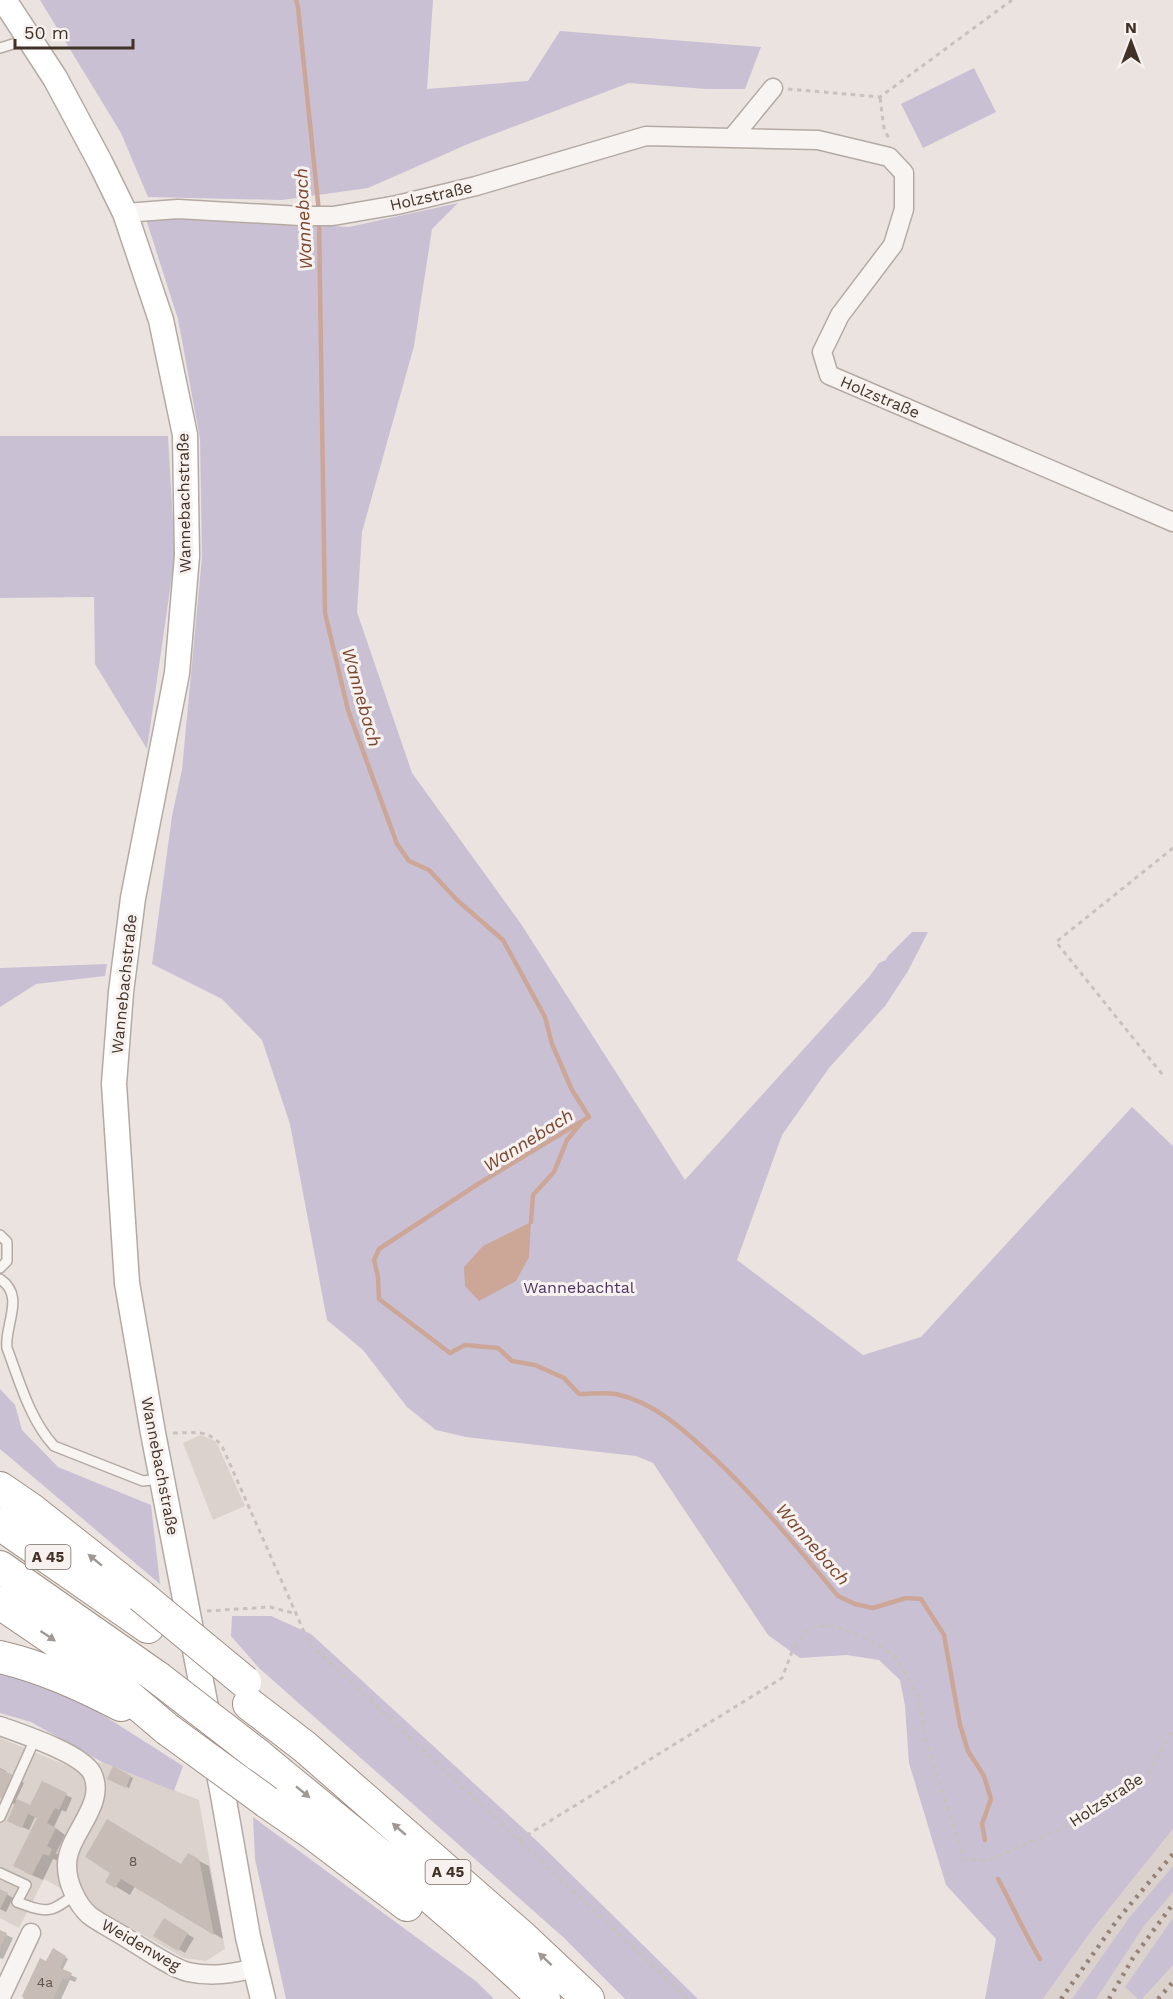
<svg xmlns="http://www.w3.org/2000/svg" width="1173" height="1999" viewBox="0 0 1173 1999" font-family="'Work Sans',sans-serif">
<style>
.built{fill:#dcd2cd}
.green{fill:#cac0d4}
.water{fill:#cca697}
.shadow{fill:#0003}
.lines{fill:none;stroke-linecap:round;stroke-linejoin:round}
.stream{stroke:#cca697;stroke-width:4.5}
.building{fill:#c7bcb6}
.lane-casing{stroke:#b4aaa4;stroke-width:12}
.street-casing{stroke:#b4aaa4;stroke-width:21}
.secondary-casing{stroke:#b4aaa4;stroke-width:27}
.highway-casing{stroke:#a19085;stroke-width:34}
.path{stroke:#c9c1bd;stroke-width:3;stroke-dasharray:4.5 4.5;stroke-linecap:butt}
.lane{stroke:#f8f4f2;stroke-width:9}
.street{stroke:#f8f4f2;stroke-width:18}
.secondary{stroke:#fff;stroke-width:24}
.highway{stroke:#fff;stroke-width:32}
.rail{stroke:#948277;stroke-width:4.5;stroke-dasharray:3 6;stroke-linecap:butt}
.highway-bridge-casing{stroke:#a19085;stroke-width:34;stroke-linecap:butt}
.highway-bridge{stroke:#fff;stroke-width:32}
.oneway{fill:#a09893}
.labels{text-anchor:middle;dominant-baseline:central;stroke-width:6;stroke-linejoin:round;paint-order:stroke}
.number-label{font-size:14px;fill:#63544b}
.shield{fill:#f7f2ef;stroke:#786b63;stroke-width:1.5}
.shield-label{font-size:15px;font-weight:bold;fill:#423127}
.street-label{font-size:16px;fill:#423127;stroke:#f7f2ef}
.park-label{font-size:16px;fill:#4c335f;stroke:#f7f2ef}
.water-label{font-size:18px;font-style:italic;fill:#79452e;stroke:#f7f2ef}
</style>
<rect width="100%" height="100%" fill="#eae3df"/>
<path class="built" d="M201,1435L215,1441L218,1446L245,1506L213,1520L183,1443Z
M0,1738L73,1768L102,1762L199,1800L225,1949L206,1961L184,1958L44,1879L19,1928L0,1918Z
M1173,1829V1999H1043L1092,1930Z"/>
<path class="green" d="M40,0H433L427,89L528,81L560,31L761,47L745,89H706L629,83L468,144L368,188L282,200L148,197L121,133Z
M974,68L996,112L923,148L901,104Z
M458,203L432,229L414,346L362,532L357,612L412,773L521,924L685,1180L869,977L879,963L886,960L887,957L912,932H928L908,971L885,1006L829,1068L782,1135L737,1260L863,1355L921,1337L1132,1107L1173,1146V1829L1092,1930L1043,1999H985L996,1939L946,1885L909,1763L905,1706L900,1680L879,1660L847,1655L800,1658L768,1635L653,1463L636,1456L466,1437L436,1430L407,1407L363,1350L327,1320L290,1124L262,1040L222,999L152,964L172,816L182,770L202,557L200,439L178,319L145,216L349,227Z
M0,436H168L175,555L147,749L95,664L94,597L0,598Z
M107,964L105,976L36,984L0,1007V968Z
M0,1389L15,1405L22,1430L58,1467L151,1505L160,1584L0,1449Z
M232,1616H271L311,1634L538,1842L698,1999H625L563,1937L259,1668L231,1636Z
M0,1673L12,1675L84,1703L183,1766L174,1791L102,1762L31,1722L0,1713Z
M253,1817L477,1982L494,1999H286L255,1859Z
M1173,1866V1892L1144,1926L1096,1999H1072L1129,1918Z
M1173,1918V1965L1142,1999H1138L1125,1987Z"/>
<path class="water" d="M531,1222L529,1257L516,1281L479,1301L465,1286L464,1267L483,1246Z"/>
<path class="shadow" d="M0,1768L6,1771V1773L24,1783L16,1800L30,1807L66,1795L72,1798L66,1812L62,1810L54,1827L65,1835L56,1853L61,1857L59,1861L53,1859L43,1880L25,1872L38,1818L35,1817L29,1830L15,1824L16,1805L0,1797Z
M113,1768L133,1778L129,1788L109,1778Z
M199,1861L209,1866L223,1939L135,1886L130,1895L107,1881L112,1872L182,1866Z
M0,1890L13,1898L6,1912L0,1909Z
M164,1920L194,1938L185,1953L155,1935Z
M0,1932L13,1938L3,1959L0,1958Z
M54,1950L68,1959L62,1971L77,1978L75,1982L70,1980L61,1999H26L53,1966Z"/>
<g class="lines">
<path class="stream" d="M296,0L298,7L319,212
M319,220L325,613L348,710L397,844L409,861L429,870L457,900L503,940L545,1017L552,1044L572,1090L589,1117L478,1184L379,1249L374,1260L378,1277L379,1299L450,1353L465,1345L498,1348L512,1361L535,1365L564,1378L579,1394C591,1394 605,1392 616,1394C654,1402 684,1430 712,1456C758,1499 798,1548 838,1596L855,1604L873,1608L906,1598L921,1599L944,1635L960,1725L968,1751L984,1776L991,1799L982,1824L985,1840
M531,1222L533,1195L554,1172L567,1140L581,1123
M998,1879C1013,1906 1024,1933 1040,1959"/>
</g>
<path class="building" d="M113,1766L131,1776L126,1788L107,1779Z
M0,1769L15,1776L4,1799L0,1798Z
M42,1781L67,1793L59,1810L55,1808L47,1823L56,1828L47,1846L52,1849L49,1856L43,1854L32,1875L13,1866L37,1818L28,1814L22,1828L7,1821L17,1799L30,1805Z
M107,1819L181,1864L188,1853L199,1859L214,1935L121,1879L115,1888L105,1882L110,1873L85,1857Z
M0,1889L8,1893L0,1909Z
M164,1918L188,1933L178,1951L153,1936Z
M0,1930L7,1933L0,1948Z
M53,1948L66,1956L60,1968L72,1973L68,1980L63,1978L53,1999H24L22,1996L40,1958L46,1961Z"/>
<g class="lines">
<g class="lane-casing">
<path id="lane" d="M0,48L29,39
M0,1235L7,1242V1261L0,1268
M0,1279C26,1296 4,1325 7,1348C19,1380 30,1420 54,1446L143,1481L160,1479
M0,1817L35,1739
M0,1873L26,1885L17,1902C47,1913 50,1914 75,1894"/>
</g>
<g class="street-casing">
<path id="street" d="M732,138L773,88
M125,213L178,209L301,216H333L397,205L476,186L646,136L818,140L889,157L904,173V209L893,245L840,315L822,352L829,375L1173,522
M0,1726C22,1734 81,1753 92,1773C108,1805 66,1835 67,1866C67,1883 77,1904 89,1915C98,1922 110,1928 120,1934C137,1944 171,1968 188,1972C211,1977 232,1974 255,1968
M0,1999L31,1933"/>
</g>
<g class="secondary-casing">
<path id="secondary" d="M4,0L55,78L100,162L125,213L161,320L185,435L187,556L177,673L133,898L121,992L114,1084L127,1283L153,1433L223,1795L248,1937L263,1999"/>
</g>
<g class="highway-casing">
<path id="highway" d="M0,1488L32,1510L141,1596
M0,1524L148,1627
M0,1567L157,1677
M0,1603L94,1667L167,1729
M0,1657C43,1667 82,1685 121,1705
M249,1704L305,1747L520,1935L588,1999
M258,1755C354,1835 454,1912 544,1999
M267,1802L312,1833L407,1905"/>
</g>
<path class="path" d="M788,89L880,97L1012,0
M880,98L884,128L890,141
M1162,1074L1056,942L1173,848
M173,1433C194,1433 208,1429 222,1446L309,1643L688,1999
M207,1611L270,1607L297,1614
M519,1840L782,1678L793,1649L809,1627L832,1626L869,1639L895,1656L918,1696L926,1740L964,1859L987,1861L1079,1821L1148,1773L1173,1731"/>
<use href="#lane" class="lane"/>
<use href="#street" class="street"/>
<use href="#secondary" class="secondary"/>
<use href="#highway" class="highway"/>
<path class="rail" d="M1061,1999L1118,1919L1173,1854
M1109,1999L1133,1958L1173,1904
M1158,1999L1173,1982"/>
<g class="highway-bridge-casing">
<path id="highway-bridge" d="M141,1596L245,1682
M157,1677L258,1755
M167,1729L267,1802"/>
</g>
<use href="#highway-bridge" class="highway-bridge"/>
</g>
<defs><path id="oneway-solid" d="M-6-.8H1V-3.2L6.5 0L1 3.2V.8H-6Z" transform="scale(1.5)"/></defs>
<g class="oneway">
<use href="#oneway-solid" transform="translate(95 1560) rotate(-141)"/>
<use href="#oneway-solid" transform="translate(48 1636) rotate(34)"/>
<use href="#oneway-solid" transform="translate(303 1792) rotate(39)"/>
<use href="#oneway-solid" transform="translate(399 1829) rotate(-139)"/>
<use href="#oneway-solid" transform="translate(545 1959) rotate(-137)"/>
</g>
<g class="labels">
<g class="number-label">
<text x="133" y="1861">8</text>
<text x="45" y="1982">4a</text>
</g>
<g class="shield">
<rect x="25.5" y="1545" width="45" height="24" rx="4.5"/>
<rect x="425.5" y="1860" width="45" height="24" rx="4.5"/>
</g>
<g class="shield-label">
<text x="48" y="1557">A 45</text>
<text x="448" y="1872">A 45</text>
</g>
<g class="street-label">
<text transform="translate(431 196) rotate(-13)">Holzstraße</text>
<text transform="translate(880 397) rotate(23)">Holzstraße</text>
<text transform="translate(184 503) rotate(-91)">Wannebachstraße</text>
<text transform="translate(124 984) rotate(-84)">Wannebachstraße</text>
<text transform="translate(160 1466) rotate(79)">Wannebachstraße</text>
<text transform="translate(1106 1800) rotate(-33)">Holzstraße</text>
<text transform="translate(141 1945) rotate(30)">Weidenweg</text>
</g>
<g class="park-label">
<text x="579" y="1287">Wannebachtal</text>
</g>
<g class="water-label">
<text transform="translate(303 219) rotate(-93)">Wannebach</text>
<text transform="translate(362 697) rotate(74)">Wannebach</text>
<text transform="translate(528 1140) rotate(-32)">Wannebach</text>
<text transform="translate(813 1544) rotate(49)">Wannebach</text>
</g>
</g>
<g transform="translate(1131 42)" stroke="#f7f2ef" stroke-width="4.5" paint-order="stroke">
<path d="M0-4.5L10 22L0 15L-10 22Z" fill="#423127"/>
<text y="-9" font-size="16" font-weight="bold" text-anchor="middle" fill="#423127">N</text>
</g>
<path d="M15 39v9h118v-9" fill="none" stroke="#423127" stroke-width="3"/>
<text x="24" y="39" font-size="18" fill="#423127" stroke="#f7f2ef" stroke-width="4.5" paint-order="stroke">50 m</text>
</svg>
